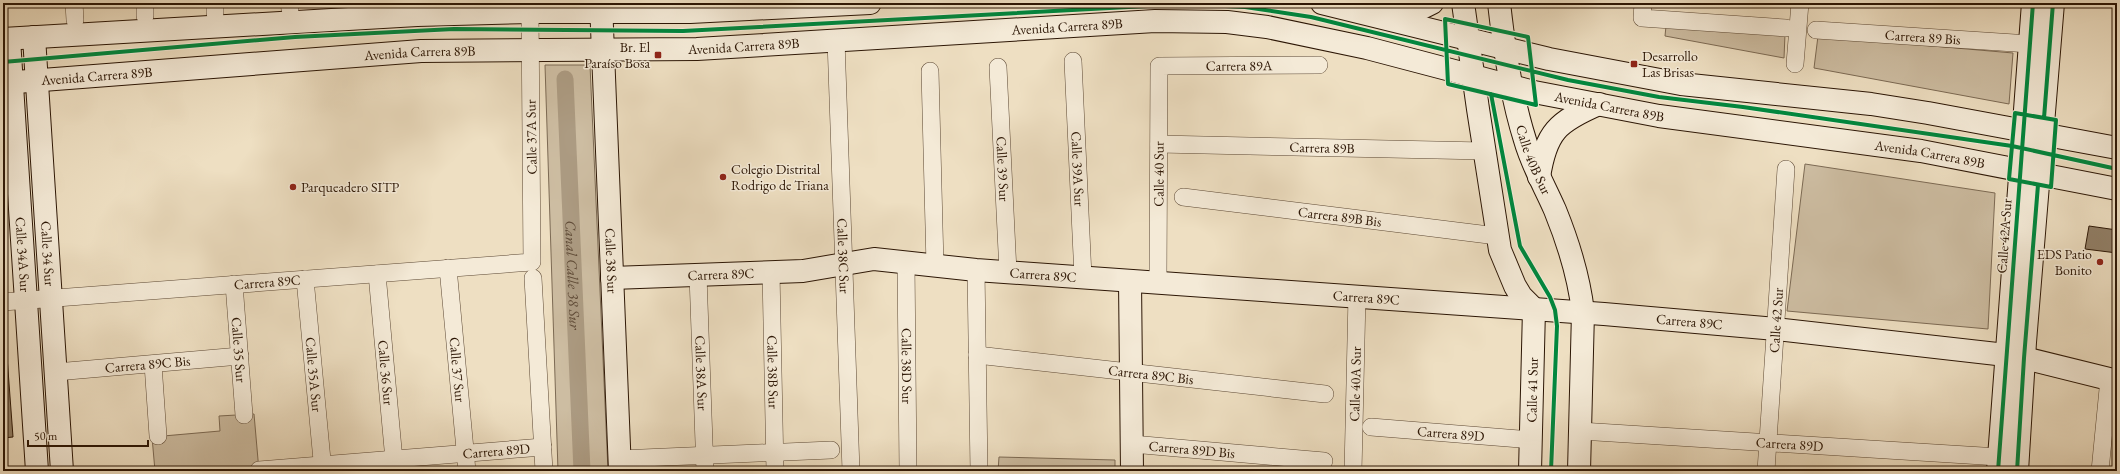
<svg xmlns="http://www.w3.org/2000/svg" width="2120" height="474" viewBox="0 0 2120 474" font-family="'EB Garamond',serif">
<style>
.green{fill:#cdbda2;stroke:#7c6a54}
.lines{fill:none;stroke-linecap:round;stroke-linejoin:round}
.canal{stroke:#ac9b82;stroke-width:17}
.building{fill:#917f67;stroke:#2c1605}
.street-casing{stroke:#5c4834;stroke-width:18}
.secondary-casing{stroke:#2c1605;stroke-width:24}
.street{stroke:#f4ead7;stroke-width:17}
.secondary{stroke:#f4ead7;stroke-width:22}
.cycleway-casing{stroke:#f4ead7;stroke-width:6}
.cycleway{stroke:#00873e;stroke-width:4}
.poi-dot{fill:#8f2418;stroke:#f4ead7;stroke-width:1.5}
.labels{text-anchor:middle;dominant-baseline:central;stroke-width:3;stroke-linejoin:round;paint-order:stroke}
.street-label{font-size:14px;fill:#2c1605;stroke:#f4ead7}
.poi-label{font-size:14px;fill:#2c1605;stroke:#f4ead7;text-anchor:start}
.water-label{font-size:15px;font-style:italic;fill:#5f4b37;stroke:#f4ead7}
</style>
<rect width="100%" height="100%" fill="#eedfc2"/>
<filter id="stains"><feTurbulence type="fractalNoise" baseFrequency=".005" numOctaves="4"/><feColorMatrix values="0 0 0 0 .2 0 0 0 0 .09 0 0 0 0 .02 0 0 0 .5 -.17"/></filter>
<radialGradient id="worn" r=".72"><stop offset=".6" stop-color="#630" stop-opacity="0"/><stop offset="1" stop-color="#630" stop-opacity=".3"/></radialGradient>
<path class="green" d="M1666,26L1785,34L1784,58L1665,36Z
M1818,36L2013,53L2009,104L1814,68Z
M545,65H590L608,471H558Z
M1805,164L1995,193L1988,329L1787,311Z
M254,414L259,471H155L152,437L220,431L219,416Z
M999,457L1115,460V471H998Z"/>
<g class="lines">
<path class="canal" id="s1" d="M565,79L582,471"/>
</g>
<path class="building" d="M2089,226L2117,230V253L2085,249Z
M4,316L13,437L3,438V317Z"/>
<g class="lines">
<g class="street-casing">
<g id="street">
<path d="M74,3L75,20"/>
<path d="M145,3V16"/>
<path d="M215,3V13"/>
<path d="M289,3L290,9"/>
<path d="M1643,3L1642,18L1786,28"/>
<path id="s2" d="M1816,30L2030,44"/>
<path id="s3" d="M836,40L851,471"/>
<path id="s4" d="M1073,61L1083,277"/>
<path d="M1795,64L1800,3"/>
<path id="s5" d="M998,67L1008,272"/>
<path d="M930,71L935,265"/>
<path id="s6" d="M1159,144L1484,151"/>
<path id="s7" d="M1183,197L1497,236"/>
<path id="s8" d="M906,262L908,471"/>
<path id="s9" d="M448,268L467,471"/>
<path d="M976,270L979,471"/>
<path id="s10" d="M771,272L775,471"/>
<path id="s11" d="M377,274L395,471"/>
<path id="s12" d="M698,275L705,471"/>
<path d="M533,278L544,471"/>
<path id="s13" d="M305,279L323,471"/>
<path id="s14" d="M1158,282L1159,66L1319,65"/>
<path id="s15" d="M234,284L244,415"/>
<path id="s16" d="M3,302L532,262L530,12"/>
<path id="s17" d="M977,355L1325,394"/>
<path d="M153,364L158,436"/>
<path id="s18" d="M56,372L240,356"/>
<path id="s19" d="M1371,427L1531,440"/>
<path id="s20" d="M1580,431L1999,457"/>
<path id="s21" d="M1132,444L1324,461"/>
<path d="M619,459L831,450"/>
<path id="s22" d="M259,470L543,447"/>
<path id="s23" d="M1353,471L1357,296"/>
<path id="s24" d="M1766,471L1786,169"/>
<path d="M2100,471L2109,379"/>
</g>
</g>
<g class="secondary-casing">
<g id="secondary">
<path id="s25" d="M601,3L620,471"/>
<path d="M1322,3L1549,59L1681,84L1871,104L1928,113L2117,148"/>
<path d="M1463,3L1478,109L1500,250L1515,286L1521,296L1534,309"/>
<path id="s26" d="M1499,3C1504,48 1511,96 1525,140C1532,165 1545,187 1555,210C1568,242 1579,277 1583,312L1579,471"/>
<path d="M1389,16L1414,12L1432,3"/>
<path id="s27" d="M34,37L62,471"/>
<path d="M3,39L417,15L530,12H690L870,3"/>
<path id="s28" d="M9,39L37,471"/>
<path id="s29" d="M3,83L421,51L697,49L1155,21L1227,22L1267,27L1367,48L1534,92L1659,116L1921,151L2117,189"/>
<path d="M1539,177C1546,132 1557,122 1599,104"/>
<path id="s30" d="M612,278L803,271L874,259L976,270L1604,314L1776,329L1997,354L2024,358L2117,381"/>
<path d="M1130,281L1132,471"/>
<path id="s31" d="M1530,471L1534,309"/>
<path d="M1998,471L2033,3"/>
<path d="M2017,471L2025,342L2053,3"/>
</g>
</g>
<use href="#street" class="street"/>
<use href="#secondary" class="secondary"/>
<g class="cycleway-casing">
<path id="cycleway" d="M1445,19L1528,37L1536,105L1448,84Z
M3,62L295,37L454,29L683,31L1185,4L1245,7L1311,17L1568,80L1659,97L1743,107L2012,146L2117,169
M1491,94L1520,246L1550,297L1555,310L1557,326L1551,471
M2015,113L2056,120L2051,187L2009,179Z
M2044,118L2053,3
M1998,471L2033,3
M2017,471L2024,358L2038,185"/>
</g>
<use href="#cycleway" class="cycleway"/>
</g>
<g class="poi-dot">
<rect x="654" y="51" width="8" height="8" rx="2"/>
<rect x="1630" y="60" width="8" height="8" rx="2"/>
<circle cx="723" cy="177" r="4"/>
<circle cx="293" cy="187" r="4"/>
<circle cx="2100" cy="262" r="4"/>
</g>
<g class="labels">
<g class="street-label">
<text stroke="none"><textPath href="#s29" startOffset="1066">Avenida Carrera 89B</textPath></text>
<text stroke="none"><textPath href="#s2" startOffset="107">Carrera 89 Bis</textPath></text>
<text stroke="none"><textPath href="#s29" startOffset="742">Avenida Carrera 89B</textPath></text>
<text stroke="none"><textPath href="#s29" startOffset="418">Avenida Carrera 89B</textPath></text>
<text stroke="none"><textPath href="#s14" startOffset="296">Carrera 89A</textPath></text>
<text stroke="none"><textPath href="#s29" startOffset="94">Avenida Carrera 89B</textPath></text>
<text stroke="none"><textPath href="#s29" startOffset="1618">Avenida Carrera 89B</textPath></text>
<text transform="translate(531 137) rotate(-91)">Calle 37A Sur</text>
<text stroke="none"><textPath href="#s6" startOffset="163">Carrera 89B</textPath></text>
<text stroke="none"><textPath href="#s29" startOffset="1942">Avenida Carrera 89B</textPath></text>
<text stroke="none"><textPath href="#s26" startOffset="161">Calle 40B Sur</textPath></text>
<text stroke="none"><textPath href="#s5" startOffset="102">Calle 39 Sur</textPath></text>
<text stroke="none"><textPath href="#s4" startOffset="108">Calle 39A Sur</textPath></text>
<text stroke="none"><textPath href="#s14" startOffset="108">Calle 40 Sur</textPath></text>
<text stroke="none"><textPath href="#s7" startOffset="158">Carrera 89B Bis</textPath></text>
<text transform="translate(2004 236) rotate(-86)">Calle 42A Sur</text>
<text stroke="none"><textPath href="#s27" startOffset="217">Calle 34 Sur</textPath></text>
<text stroke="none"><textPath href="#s28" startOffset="216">Calle 34A Sur</textPath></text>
<text stroke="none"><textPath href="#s3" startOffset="216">Calle 38C Sur</textPath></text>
<text stroke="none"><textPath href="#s25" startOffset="258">Calle 38 Sur</textPath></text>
<text stroke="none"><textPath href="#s30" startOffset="109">Carrera 89C</textPath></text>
<text stroke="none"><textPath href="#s30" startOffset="433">Carrera 89C</textPath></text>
<text stroke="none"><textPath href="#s16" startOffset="265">Carrera 89C</textPath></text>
<text stroke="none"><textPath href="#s30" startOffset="757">Carrera 89C</textPath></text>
<text stroke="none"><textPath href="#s24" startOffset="151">Calle 42 Sur</textPath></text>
<text stroke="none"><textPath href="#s30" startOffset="1081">Carrera 89C</textPath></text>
<text stroke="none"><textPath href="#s15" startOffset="66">Calle 35 Sur</textPath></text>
<text stroke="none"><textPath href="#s18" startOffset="92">Carrera 89C Bis</textPath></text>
<text stroke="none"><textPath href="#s8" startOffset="104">Calle 38D Sur</textPath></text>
<text stroke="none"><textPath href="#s9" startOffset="102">Calle 37 Sur</textPath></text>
<text stroke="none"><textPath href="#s11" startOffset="99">Calle 36 Sur</textPath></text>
<text stroke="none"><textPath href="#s10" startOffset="100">Calle 38B Sur</textPath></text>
<text stroke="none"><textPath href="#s12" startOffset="98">Calle 38A Sur</textPath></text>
<text stroke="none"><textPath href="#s17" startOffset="175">Carrera 89C Bis</textPath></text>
<text stroke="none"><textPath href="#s13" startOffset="96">Calle 35A Sur</textPath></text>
<text stroke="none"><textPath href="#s23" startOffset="87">Calle 40A Sur</textPath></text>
<text stroke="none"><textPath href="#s31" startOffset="81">Calle 41 Sur</textPath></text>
<text stroke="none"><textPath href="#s19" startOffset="80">Carrera 89D</textPath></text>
<text stroke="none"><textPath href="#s20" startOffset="210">Carrera 89D</textPath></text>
<text stroke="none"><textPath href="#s21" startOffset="60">Carrera 89D Bis</textPath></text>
<text stroke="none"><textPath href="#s22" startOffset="238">Carrera 89D</textPath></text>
</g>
<g class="poi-label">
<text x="650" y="47" text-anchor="end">Br. El<tspan x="650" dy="16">Paraíso Bosa</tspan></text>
<text x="1642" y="56">Desarrollo<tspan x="1642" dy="16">Las Brisas</tspan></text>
<text x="731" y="169">Colegio Distrital<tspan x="731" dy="16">Rodrigo de Triana</tspan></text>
<text x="301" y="187">Parqueadero SITP</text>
<text x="2092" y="254" text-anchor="end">EDS Patio<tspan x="2092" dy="16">Bonito</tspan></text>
</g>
<g class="water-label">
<text stroke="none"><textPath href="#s1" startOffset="196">Canal Calle 38 Sur</textPath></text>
</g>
</g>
<rect width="2120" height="474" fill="none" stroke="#eedfc2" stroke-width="16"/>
<rect x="4" y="4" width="2112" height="466" fill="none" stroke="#2c1605" stroke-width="2"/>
<rect x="8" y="8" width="2104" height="458" fill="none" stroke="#2c1605"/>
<path d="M28 440v6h120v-6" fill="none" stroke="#2c1605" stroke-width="2"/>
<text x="34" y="440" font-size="12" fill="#2c1605" stroke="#f4ead7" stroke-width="3" paint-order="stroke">50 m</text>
<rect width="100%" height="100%" filter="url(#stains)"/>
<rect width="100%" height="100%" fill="url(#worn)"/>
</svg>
